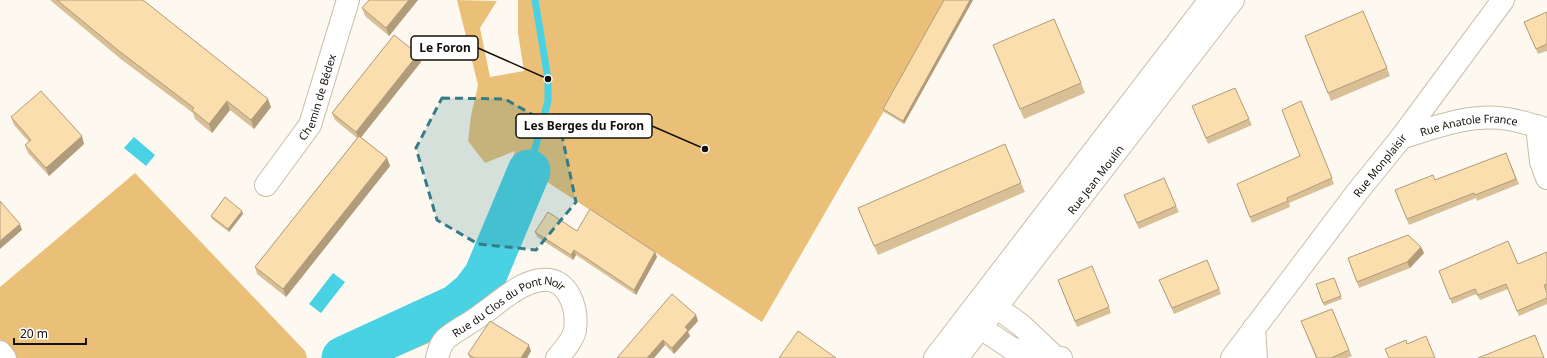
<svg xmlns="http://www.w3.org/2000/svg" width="1547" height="358" viewBox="0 0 1547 358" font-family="'Noto Sans',sans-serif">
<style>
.green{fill:#eac078}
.water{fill:#49d1e4}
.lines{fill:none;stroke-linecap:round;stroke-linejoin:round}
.stream{stroke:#49d1e4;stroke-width:7}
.river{stroke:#49d1e4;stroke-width:43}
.minor-casing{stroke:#c9bda8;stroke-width:24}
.tertiary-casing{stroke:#c9bda8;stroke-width:24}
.minor{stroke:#fff;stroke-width:22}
.tertiary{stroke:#fff;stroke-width:22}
.wall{fill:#d8bf96}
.shaded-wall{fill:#b09b7a}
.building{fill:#fbdeae;stroke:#b09b7a}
.marked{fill:#357c87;fill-opacity:0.2;stroke:#357c87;stroke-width:3;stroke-dasharray:8 5;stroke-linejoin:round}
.labels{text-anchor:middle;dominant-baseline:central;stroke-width:3;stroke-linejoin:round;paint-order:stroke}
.street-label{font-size:11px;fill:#16110a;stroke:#fff}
.leader{fill:none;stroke:#16110a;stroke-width:1.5}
.callout-dot{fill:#16110a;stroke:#fff;stroke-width:1.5}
.callout{fill:#fff;stroke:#16110a;stroke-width:1.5}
.callout-label{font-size:12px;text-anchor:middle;font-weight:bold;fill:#16110a}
</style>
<rect width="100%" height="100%" fill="#fef9f0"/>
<path class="green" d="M457,0L497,1L480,28L490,77L524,71L518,33V0H948L762,322L541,178L534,174L507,173L515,151L485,163L468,141L471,116L478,85Z
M135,173L305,351L307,358H16L0,339V287Z
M484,291L487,294L480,308L430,332L429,343L393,358H361L453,316L472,305Z"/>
<path class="water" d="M134,137L155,155L146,166L124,148Z
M333,273L345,282L321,313L309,304Z"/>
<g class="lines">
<path class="stream" d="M529,171L548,101V79L535,0"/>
<path class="river" d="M343,358L456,306L473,292L485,276L529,171"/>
<g class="minor-casing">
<g id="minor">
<path d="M1537,126L1541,162L1547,178"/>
<path id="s1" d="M1401,138C1435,127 1472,113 1508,119C1521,121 1534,126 1547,129"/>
<path id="s2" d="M266,185L310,125L348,0"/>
<path d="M982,297L1021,325L1055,357"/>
<path d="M966,318L1011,348L1024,352L1061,358"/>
<path d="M1254,328L1256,358"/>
<path d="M0,352L5,358"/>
<path id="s3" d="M437,358C439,350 441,342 448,337C458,329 471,323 481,315C499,303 518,283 541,280C568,276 578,308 575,330C573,340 564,350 557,358"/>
<path id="s4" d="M1232,358L1358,191L1401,138L1503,0"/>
</g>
</g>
<g class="tertiary-casing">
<g id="tertiary">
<path d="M935,358L1210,0"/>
<path id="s5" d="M957,358L1233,0"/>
</g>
</g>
<use href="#minor" class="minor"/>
<use href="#tertiary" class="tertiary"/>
</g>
<path class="wall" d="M50,0H143L271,107L254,129L230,110L212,133L195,119L193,113L122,60Z
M369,0H418L389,36L365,16L362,8Z
M944,0H973L904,124L884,112L883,109Z
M1547,12V51L1538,54L1524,22Z
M1305,36L1387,68L1390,76L1331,101Z
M993,45L1081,83L1085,93L1024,119Z
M421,62L361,137L387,158L390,166L286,297L257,274L255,267L357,138L335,120L332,113Z
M1301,101L1334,184L1289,203L1290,207L1252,223L1239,190L1300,156Z
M1192,106L1249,119L1252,125L1208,144Z
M11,117L84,144L49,176L28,153L25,145L29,142L14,125Z
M1506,153L1519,184L1477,201L1476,198L1409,225L1395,190L1435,180Z
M1021,183L1025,192L878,255L858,208Z
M1124,195L1176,206L1179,212L1139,229Z
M243,214L229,232L212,219L211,216Z
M577,231L655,252L657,257L636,295L576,255L573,260L537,237L535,232Z
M1421,247L1424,253L1410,268L1359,288L1348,258Z
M1547,252V290H1546L1547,293V304L1519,316L1508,289L1480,300L1476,294L1452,304L1441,276L1518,264Z
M1334,278L1342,299L1324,306L1316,284Z
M1159,280L1219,289L1221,294L1174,314Z
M1060,286L1109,307L1111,313L1077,327Z
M696,315L698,321L688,332L690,336L674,354L665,345L654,358H617Z
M1301,321L1349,350L1352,356L1347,358H1316Z
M531,351L527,358H470L468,354Z"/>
<path class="shaded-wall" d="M409,0H418L389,36L386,28Z
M970,0H973L904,124L903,121Z
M418,54L421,62L359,140L356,132Z
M268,99L271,107L254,129L251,120Z
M227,101L230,110L212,133L209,124Z
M82,136L84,144L49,176L46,168Z
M387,158L390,166L286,297L283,289Z
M242,211L243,214L229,232L228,229Z
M20,224L22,230L0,249V241Z
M1421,247L1424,253L1410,268L1407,262Z
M574,250L576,255L573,260L571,255Z
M655,252L657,257L636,295L634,290Z
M696,315L698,321L688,332L690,336L674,354L672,348L685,327Z
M663,340L665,345L654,358H647Z
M529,345L531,351L527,358H521Z"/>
<path class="building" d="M57,0H143L268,99L251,120L227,101L209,124L192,110L194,108L119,51Z
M369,0H409L386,28L362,8Z
M944,0H970L903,121L883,109Z
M1363,11L1387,68L1328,93L1305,36Z
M1547,12V44L1536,49L1524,22Z
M1054,19L1081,83L1020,109L993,45Z
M394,35L418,54L356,132L332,113Z
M1235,88L1249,119L1206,138L1192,106Z
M41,91L82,136L46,168L25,145L31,140L11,117Z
M1301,101L1332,178L1287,198L1288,201L1250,217L1237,184L1300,156L1282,110Z
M359,136L387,158L283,289L255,267Z
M1005,144L1021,183L874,246L858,208Z
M1506,153L1516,179L1475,195L1474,193L1407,219L1395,190L1433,175L1435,180Z
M1164,178L1176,206L1137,223L1124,195Z
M225,197L242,211L228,229L211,216Z
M0,201L20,224L0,241Z
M590,209L655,252L634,290L574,250L571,255L535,232L548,212L577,231Z
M1408,235L1421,247L1407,262L1357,282L1348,258Z
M1508,241L1518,264L1547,252V284L1544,285L1547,293V298L1517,311L1506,284L1478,295L1475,289L1450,299L1439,271Z
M1207,260L1219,289L1172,308L1159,280Z
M1092,266L1109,307L1075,321L1058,280Z
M1334,278L1341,296L1323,303L1316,284Z
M672,294L696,315L685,327L688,330L672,348L663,340L647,358H617Z
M1332,309L1349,350L1331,358H1317L1301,321Z
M490,321L529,345L521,358H474L468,354Z
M798,331L836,358H779Z
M1535,335L1544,358H1478Z
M1426,336L1435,358H1389L1385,349L1406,340L1407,344Z"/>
<path class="marked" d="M442,98L505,99L561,131L576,202L536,250L478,244L437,220L416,148Z"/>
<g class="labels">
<g class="street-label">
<text stroke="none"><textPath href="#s2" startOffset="103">Chemin de Bédex</textPath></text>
<text stroke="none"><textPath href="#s1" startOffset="70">Rue Anatole France</textPath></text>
<text stroke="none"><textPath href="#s4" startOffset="243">Rue Monplaisir</textPath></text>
<text stroke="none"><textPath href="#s5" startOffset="226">Rue Jean Moulin</textPath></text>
<text stroke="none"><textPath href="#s3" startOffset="95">Rue du Clos du Pont Noir</textPath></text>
</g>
</g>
<path class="leader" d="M548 79L478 48M705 149L652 126"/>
<g class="callout-dot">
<circle cx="548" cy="79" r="4"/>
<circle cx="705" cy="149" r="4"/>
</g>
<g class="callout">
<rect x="411" y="36" width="67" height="24" rx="4"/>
<rect x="516" y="114" width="136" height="24" rx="4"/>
</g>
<g class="callout-label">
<text x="445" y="52">Le Foron</text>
<text x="584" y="130">Les Berges du Foron</text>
</g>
<path d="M14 338v6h72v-6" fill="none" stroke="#16110a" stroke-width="2"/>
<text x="20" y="338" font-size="12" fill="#16110a" stroke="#ffffff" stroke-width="3" paint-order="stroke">20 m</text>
</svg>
